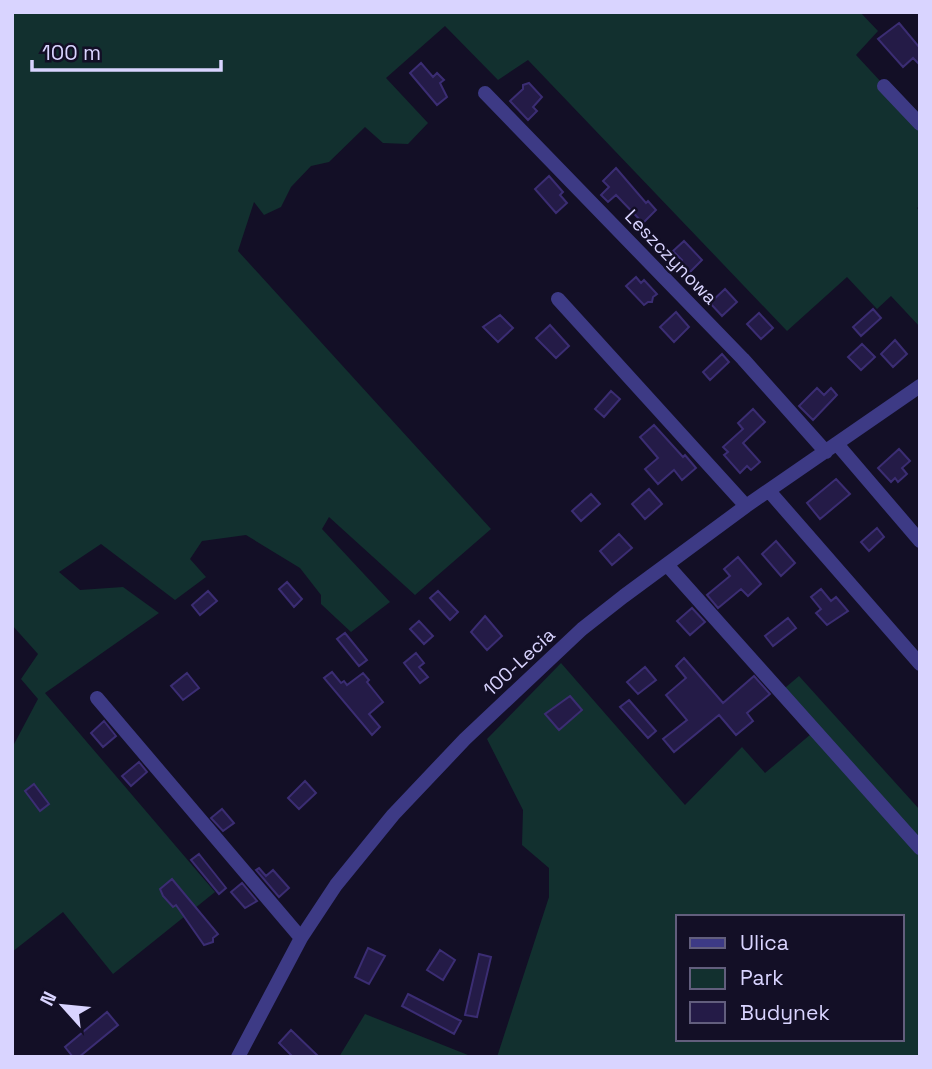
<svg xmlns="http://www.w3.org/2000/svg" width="932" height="1069" viewBox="0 0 932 1069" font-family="'Space Grotesk',sans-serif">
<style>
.green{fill:#12302f;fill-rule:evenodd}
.building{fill:#241b47;stroke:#3b2d73;stroke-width:2}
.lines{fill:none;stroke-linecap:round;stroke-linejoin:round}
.minor{stroke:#3d3a85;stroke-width:14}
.labels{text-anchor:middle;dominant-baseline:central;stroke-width:5;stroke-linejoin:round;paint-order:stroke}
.street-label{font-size:19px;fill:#d9d4ff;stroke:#130f26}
</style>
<rect width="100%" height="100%" fill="#130f26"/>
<path class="green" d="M12,12H860L878,31L856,55L920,124V205L917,208L920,212V327L891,296L877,309L847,277L787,331L528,60L498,80L445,26L386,78L428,123L408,144L383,143L365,127L329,162L311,166L291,187L281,207L264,215L254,202L238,251L491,529L415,595L329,517L322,529L390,602L351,632L321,604V595L300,568L246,535L202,541L190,559L206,577L175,600L101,544L59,572L80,590L123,587L159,613L45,693L215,892L113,974L63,912L12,952V748L38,699L21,679L38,654L12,625Z
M561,663L685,805L742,747L765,773L811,734L779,693L799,676L920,810V1057H497L549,897V868L522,845L523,810L487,739ZM678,917H902V1039H678Z
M365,1014L473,1057H339Z"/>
<path class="building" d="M899,23L920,48V65L913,58L903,67L878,39Z
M421,63L433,77L437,73L444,80L440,83L447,97L437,105L410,73Z
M529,83L542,97L533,107L537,111L528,120L510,101L523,89V85Z
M616,168L646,203L648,201L656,210L643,223L616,195L608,202L601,195L609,187L603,181Z
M549,176L563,192L560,195L567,203L556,213L535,189Z
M684,241L702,260L689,273L679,263L682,260L673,251Z
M636,277L641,283L644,280L657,294L653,297L652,302H648L644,305L626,286Z
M725,289L737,302L722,316L710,303Z
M873,309L881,318L861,336L853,327Z
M676,312L689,327L674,342L660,327Z
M759,313L773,328L761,339L747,324Z
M500,315L513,328L498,342L483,327Z
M550,325L569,346L556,358L536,338Z
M895,340L907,354L893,367L881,354Z
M862,344L875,357L861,370L848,357Z
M722,354L729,362L710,380L703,372Z
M817,388L824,395L831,388L837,395L813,420L799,406Z
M611,391L620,399L604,417L595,409Z
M753,409L765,422L743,443L760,462L751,470L747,466L740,473L724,455L728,452L723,447L743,429L738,423Z
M654,425L683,457L685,455L696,468L682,480L674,470L658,484L645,469L658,458L640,437Z
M899,449L910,461L902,468L907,474L898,482L895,478L891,482L878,468Z
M836,479L850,494L820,519L807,503Z
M649,489L662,504L645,519L632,504Z
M591,494L600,504L581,521L572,511Z
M877,528L884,537L869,551L861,542Z
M619,534L632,548L612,565L600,551Z
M776,541L795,563L781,576L762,554Z
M738,557L761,584L748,596L741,589L718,608L707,595L730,576L724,569Z
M287,582L302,599L294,607L279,589Z
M821,589L831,601L836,597L848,611L827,625L816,613L821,609L811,597Z
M208,591L217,601L200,615L192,605Z
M438,591L458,612L450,620L430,598Z
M692,608L705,622L690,635L677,621Z
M485,616L502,636L487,650L471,632Z
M788,618L796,628L773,646L765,636Z
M419,621L433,636L424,644L410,629Z
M345,633L367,660L359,666L337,639Z
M416,653L424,663L419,667L428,677L420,683L404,663Z
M684,658L723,703L754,676L770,694L747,713L753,721L736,735L719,715L674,752L663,739L687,720L666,695L686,678L676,666Z
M645,667L656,680L638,694L627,682Z
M332,672L341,683L344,681L347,685L363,673L369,680L367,682L383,702L369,714L380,727L372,735L324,678Z
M187,673L199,688L183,700L171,686Z
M570,696L582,710L559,730L545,714Z
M629,700L656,731L648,738L620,707Z
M104,721L116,736L103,747L91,733Z
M139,762L147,772L131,786L122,776Z
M305,781L316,793L299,809L288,798Z
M34,784L49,804L40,811L25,791Z
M222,809L234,823L223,831L211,818Z
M199,854L226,888L219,894L191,860Z
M259,868L266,876L273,870L289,888L279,897L256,870Z
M172,879L218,934L213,938V942L204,945L176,905L173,907L163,896L160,889Z
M242,883L257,901L245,908L231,892Z
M368,948L385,956L369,984L355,977Z
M440,950L455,960L443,980L427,970Z
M479,954L491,957L477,1017L465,1015Z
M408,994L461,1021L454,1034L402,1006Z
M107,1012L118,1025L79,1057H73L65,1047Z
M291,1030L319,1057H293L279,1043Z"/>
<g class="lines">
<path class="minor" d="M884,86L920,124
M485,93L743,359L826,452
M558,299L746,506
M837,444L920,541
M769,491L920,664
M668,566L920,848
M97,698L301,938
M238,1057L301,938L336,885L393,815L465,739L582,629L624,596L746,506L920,386"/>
</g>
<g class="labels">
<g class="street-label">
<text transform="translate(671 257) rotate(46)">Leszczynowa</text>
<text transform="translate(519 662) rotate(-43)">100-Lecia</text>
</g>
</g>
<rect width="932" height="1069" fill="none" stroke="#d9d4ff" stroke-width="28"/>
<rect x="676" y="915" width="228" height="126" fill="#130f26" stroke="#625e7d" stroke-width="2"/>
<rect x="690" y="938" width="35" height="10" fill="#3d3a85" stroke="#625e7d" stroke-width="2"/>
<text x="740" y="950" font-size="21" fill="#d9d4ff">Ulica</text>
<rect x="690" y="968" width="35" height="21" fill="#12302f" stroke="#625e7d" stroke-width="2"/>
<text x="740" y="985" font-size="21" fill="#d9d4ff">Park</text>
<rect x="690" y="1002" width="35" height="21" fill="#241b47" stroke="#625e7d" stroke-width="2"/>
<text x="740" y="1020" font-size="21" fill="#d9d4ff">Budynek</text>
<g transform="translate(63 1006) rotate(297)" stroke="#130f26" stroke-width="5" paint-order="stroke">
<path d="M0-5L12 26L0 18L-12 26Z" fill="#d9d4ff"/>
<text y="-10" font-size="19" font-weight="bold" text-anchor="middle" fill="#d9d4ff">N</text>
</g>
<path d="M32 60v10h189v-10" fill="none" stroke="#d9d4ff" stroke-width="3.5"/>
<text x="42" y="60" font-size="21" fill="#d9d4ff" stroke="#130f26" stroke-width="5" paint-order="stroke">100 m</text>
</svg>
